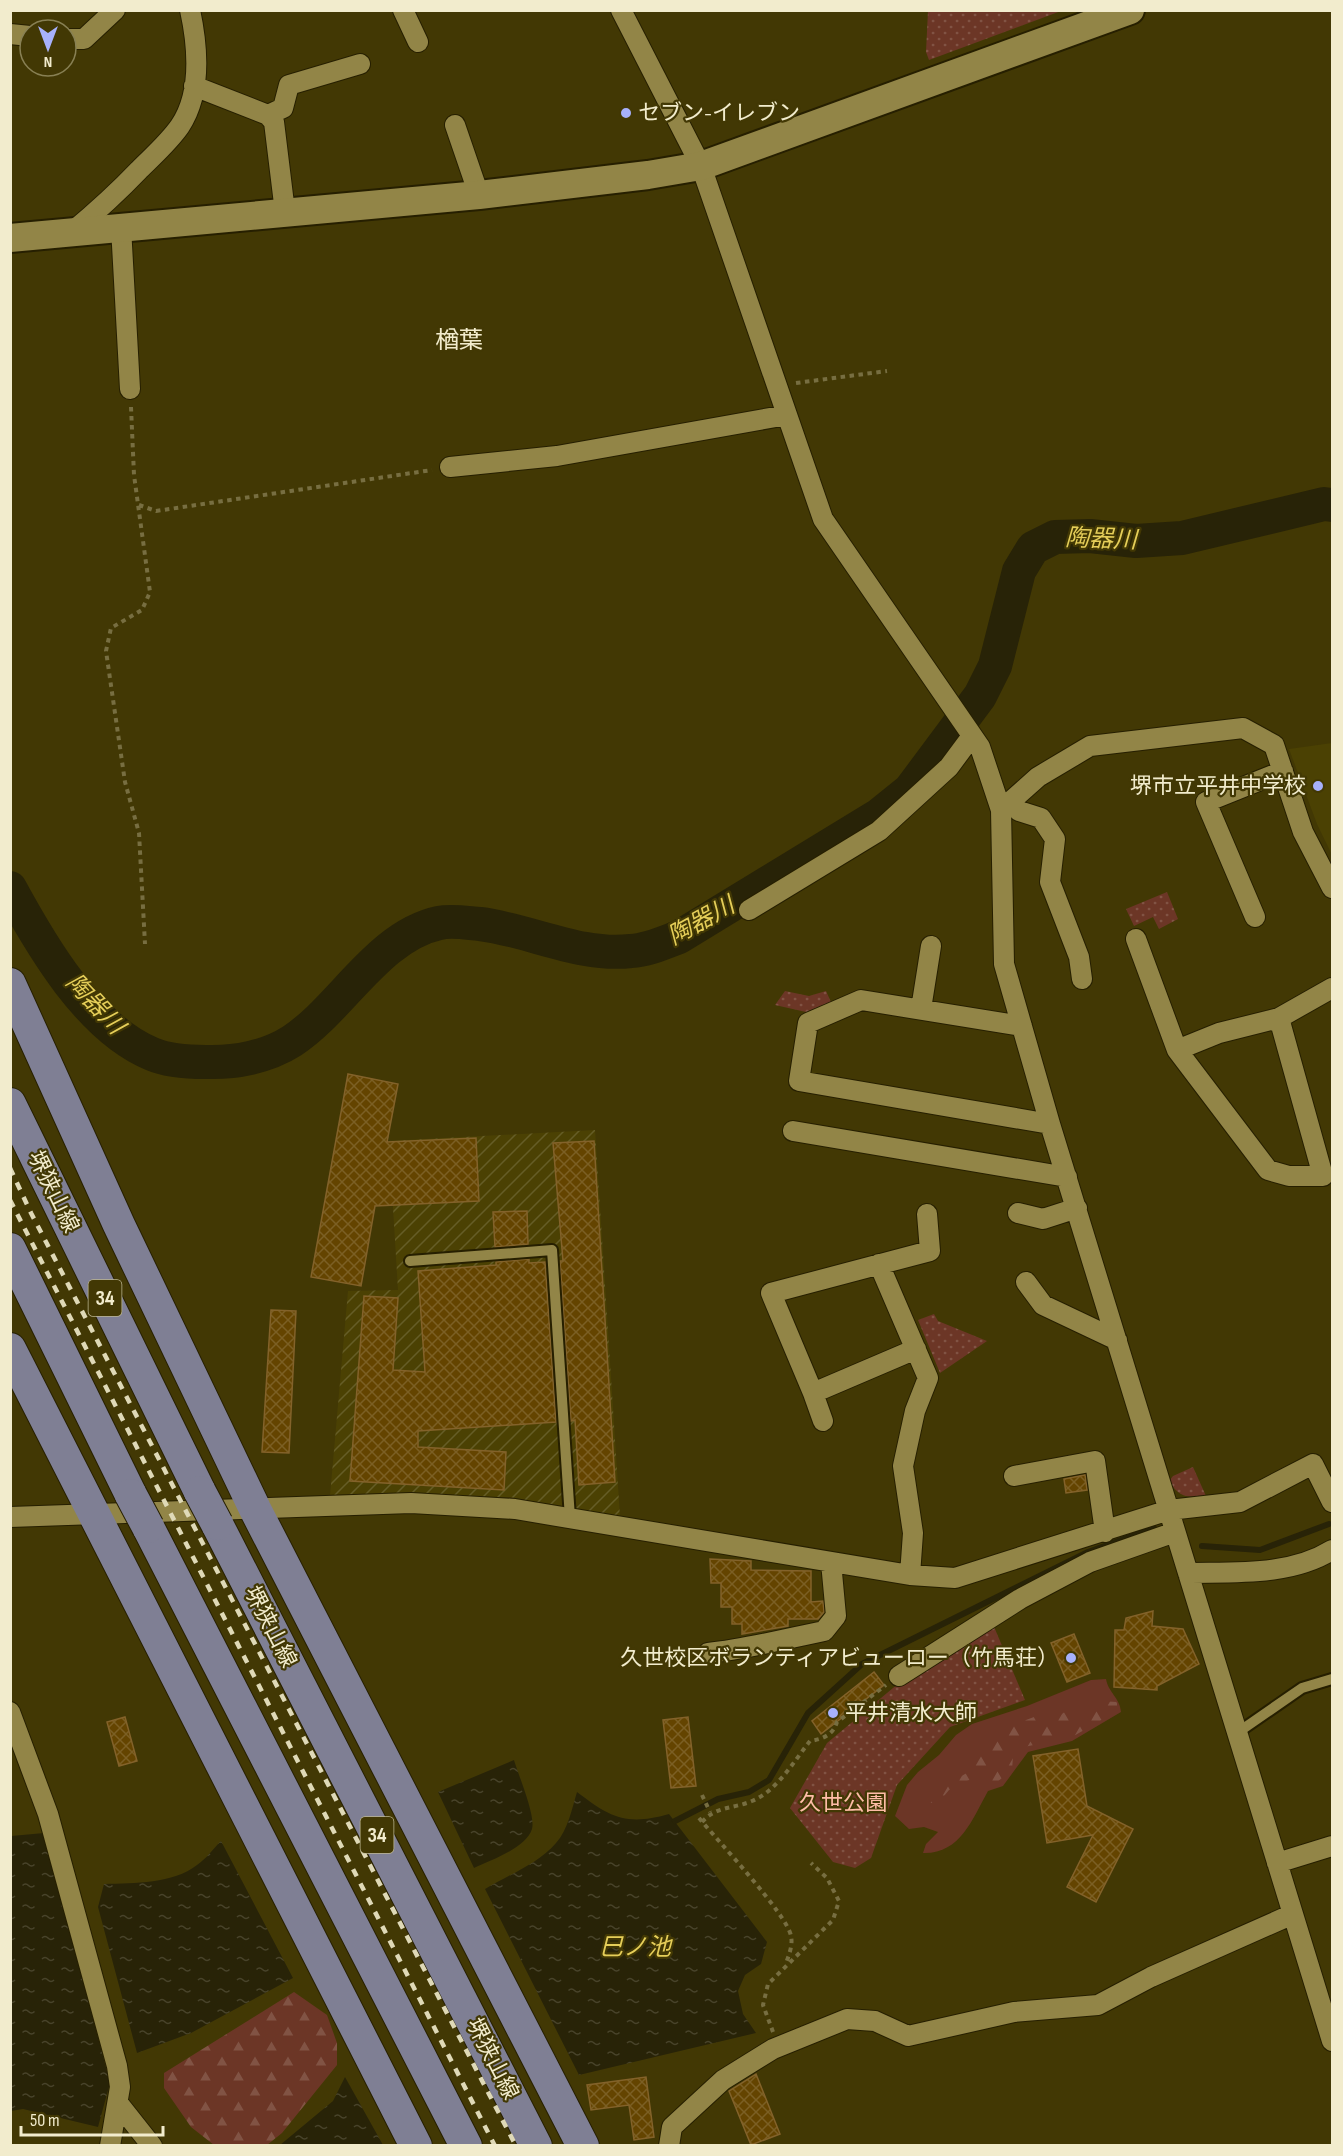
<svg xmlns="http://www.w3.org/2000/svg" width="1343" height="2156" viewBox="0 0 1343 2156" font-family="'Sofia Sans Condensed','Noto Sans JP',sans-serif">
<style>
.built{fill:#4b4103}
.industrial{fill:url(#industrial-furrows)}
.green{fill:#6c3626}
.forest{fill:url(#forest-firs)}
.park{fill:url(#park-dots)}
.water{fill:url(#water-ripples)}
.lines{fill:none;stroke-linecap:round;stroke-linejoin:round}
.stream{stroke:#282307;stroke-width:6}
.river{stroke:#282307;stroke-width:34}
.building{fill:url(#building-cross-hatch);stroke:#83622a;stroke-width:1.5}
.lane-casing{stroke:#261f00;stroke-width:14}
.street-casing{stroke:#261f00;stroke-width:22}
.secondary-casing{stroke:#261f00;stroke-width:32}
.primary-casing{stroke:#261f00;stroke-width:34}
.path{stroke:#776e41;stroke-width:4;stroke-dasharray:4.5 4.5;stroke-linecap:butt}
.lane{stroke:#928547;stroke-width:10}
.street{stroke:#928547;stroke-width:20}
.secondary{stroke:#928547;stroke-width:28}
.primary{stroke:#7f7f94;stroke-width:32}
.rail{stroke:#dfd9b7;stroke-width:4.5;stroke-dasharray:8 8;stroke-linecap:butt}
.primary-bridge-casing{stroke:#261f00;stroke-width:34;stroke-linecap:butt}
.primary-bridge{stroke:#7f7f94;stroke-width:32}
.poi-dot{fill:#a7b1fc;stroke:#423804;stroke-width:2}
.labels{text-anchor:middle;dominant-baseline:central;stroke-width:4.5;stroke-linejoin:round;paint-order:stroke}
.shield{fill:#423804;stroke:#bdb691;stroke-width:1.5}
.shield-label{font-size:21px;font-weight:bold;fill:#f2eccd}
.poi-label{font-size:22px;fill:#f2eccd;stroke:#423804;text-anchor:start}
.street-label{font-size:22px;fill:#f2eccd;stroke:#423804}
.park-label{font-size:22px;fill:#febca7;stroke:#423804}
.neighbourhood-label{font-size:24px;fill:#f2eccd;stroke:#423804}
.water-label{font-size:24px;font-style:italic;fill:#e5ce59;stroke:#423804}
</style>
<defs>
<pattern id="industrial-furrows" width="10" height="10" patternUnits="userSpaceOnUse" patternTransform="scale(1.5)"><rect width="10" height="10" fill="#4b4103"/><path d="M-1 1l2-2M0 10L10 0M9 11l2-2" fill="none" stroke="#655d27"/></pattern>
<pattern id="forest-firs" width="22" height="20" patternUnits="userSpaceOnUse" patternTransform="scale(1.5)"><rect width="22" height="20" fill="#6c3626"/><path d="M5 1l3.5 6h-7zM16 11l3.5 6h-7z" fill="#815344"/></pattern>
<pattern id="park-dots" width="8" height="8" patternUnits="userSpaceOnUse" patternTransform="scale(1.5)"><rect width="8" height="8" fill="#6c3626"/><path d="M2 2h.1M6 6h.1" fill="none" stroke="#815344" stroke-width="1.8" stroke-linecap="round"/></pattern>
<pattern id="water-ripples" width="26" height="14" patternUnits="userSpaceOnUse" patternTransform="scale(1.5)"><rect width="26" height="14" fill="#282307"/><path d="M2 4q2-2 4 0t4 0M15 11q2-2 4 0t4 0" fill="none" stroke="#48432a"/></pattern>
<pattern id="building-cross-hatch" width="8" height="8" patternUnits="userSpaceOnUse" patternTransform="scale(1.5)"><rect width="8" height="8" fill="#644400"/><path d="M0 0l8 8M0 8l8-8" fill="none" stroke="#7b5f24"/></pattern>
</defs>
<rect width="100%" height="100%" fill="#423804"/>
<path class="built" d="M1332,743V855L1317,824L1289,749Z"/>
<path class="industrial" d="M595,1130L620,1517L509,1497L330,1496L348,1291L398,1290L389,1141Z"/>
<path class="green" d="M1106,1679C1108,1692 1120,1698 1121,1712L1072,1741L1028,1752L1003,1786L988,1791C972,1820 960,1854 923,1853L926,1844L938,1832L924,1827L909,1829L895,1816L907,1785L918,1772L939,1755L956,1735L972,1724L1027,1706L1091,1680Z"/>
<path class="forest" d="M1100,1701L1117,1702V1711L1072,1737L1024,1747L1013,1756L1012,1770L997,1782L983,1786L977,1776L949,1790L939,1802L929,1803L937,1790L972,1770L973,1758L984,1740L1005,1728L1042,1714L1057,1717L1071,1708L1085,1711Z
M294,1992L327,2015L337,2043V2065L282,2133L267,2145H214L191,2127L164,2088V2073Z"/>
<path class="park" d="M928,11V10L1061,11L929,60L926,52Z
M1167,892L1178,919L1159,929L1153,917L1134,926L1126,909Z
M785,991L809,996L826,991L831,1002L806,1012L775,1005Z
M934,1314L938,1321L987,1341L940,1373L918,1320Z
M1193,1467L1206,1496C1188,1497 1180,1499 1169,1481L1173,1476Z
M992,1622L1025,1700L950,1727L897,1785L871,1858L855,1868L833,1862L790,1808L827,1743L905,1678Z"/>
<path class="water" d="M514,1760C518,1774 536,1816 532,1829C526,1848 491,1860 474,1868L438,1792Z
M577,1792C611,1818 627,1826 669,1814L767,1942L761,1964L745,1975L738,1991L743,2014L756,2033L579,2075L485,1889C508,1875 538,1864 556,1843C568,1830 572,1808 577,1792Z
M44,1833L110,2083L98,2127L23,2109L11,2111V1836Z
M221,1841L293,1978L191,2033L137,2053L98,1907L104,1884C134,1883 173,1884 197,1865C206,1859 213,1849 221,1841Z
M345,2077L383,2145H280L333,2101Z"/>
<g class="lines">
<path class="stream" d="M1202,1546L1260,1550L1329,1524
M675,1821L718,1799L749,1792L769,1780L808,1713L862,1664L1088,1552L1154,1528"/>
<path class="river" d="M10,888C41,945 89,1028 152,1054C168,1061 188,1062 206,1062C235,1063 267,1057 292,1041C341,1009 378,936 439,923C452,920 467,923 480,924C530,930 580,957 631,951C648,950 663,943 679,937L879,815L910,790L980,696L995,666L1019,571L1033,548L1055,537L1090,536L1136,541L1182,538L1324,504L1332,505"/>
</g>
<path class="building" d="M348,1074L398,1084L387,1142L476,1138L479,1201L375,1206L361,1286L311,1277Z
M594,1141L615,1482L579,1485L575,1420L571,1421L560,1261H563L553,1143Z
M527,1211L528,1244L495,1247L493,1212Z
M529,1259V1263L545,1262L556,1422L418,1431V1447L506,1452L504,1490L350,1481L364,1296L398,1298L393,1370L425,1372L418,1271L496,1265V1262Z
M271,1310L296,1311L289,1453L262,1452Z
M1085,1475L1087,1490L1066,1493L1064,1479Z
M710,1559L751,1561V1570L811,1571V1602L823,1601L824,1612L818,1619H788V1626L742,1634V1624H732V1607H721V1583H711Z
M1153,1611L1152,1626L1183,1629L1199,1664L1157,1686V1690L1114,1687L1115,1630H1124L1126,1618Z
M1074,1634L1090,1673L1067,1682L1051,1643Z
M874,1672L884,1685L821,1734L812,1721Z
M125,1717L137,1761L119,1766L107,1722Z
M688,1717L696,1786L671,1788L663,1720Z
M1078,1749L1087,1806L1133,1829L1096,1902L1067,1887L1093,1835L1047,1843L1033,1756Z
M756,2074L780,2134L751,2145L729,2091Z
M646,2077L654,2137L634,2140L629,2105L591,2110L587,2085Z"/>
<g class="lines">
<g class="lane-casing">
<path id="lane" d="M410,1261L552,1250L570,1518
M1237,1733L1302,1688L1332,1679"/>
</g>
<g class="street-casing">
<path id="street" d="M403,10L418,42
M621,10L701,166L823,519L980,747L1001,810L1004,964L1050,1124L1332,2041
M10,34L30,36
M66,39H84L115,10
M194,86L268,115L274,122L285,212
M268,115L283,108L289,85L360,64
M455,125L479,195
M121,227L130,389
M72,232C96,212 118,192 139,170C153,156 169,142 180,126C202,93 198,47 190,10
M450,467L557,456L787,415
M1012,801L1019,811L1041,818L1055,839L1050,882L1079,957L1082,979
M1001,810L1038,777L1090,746L1243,728L1274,745L1303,832L1332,888
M749,910L879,831L949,767L972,736
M1255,917L1206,802L1283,771
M1136,939L1177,1050L1268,1170L1289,1176H1323L1279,1018
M921,1009L931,946
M1022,1026L861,1000L808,1023L799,1081L1050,1124
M1177,1050L1219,1033L1279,1018L1332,988
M793,1131L1067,1177
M1018,1213L1043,1219L1077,1208
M879,1264L928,1378L915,1411L903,1466L913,1533L910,1575
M1026,1282L1043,1305L1117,1340
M916,1349L813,1393L771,1293L930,1251L927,1214
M813,1393L823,1421
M1014,1476L1095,1461L1105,1532
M10,1517L411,1503L515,1509L910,1575L955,1578L1169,1510L1240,1502L1313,1464L1332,1502
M1188,1573C1236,1572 1290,1576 1332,1550
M708,1653C747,1649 785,1639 824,1631L836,1616L831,1562
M899,1676L1020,1599L1090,1562L1175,1532
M10,1712L48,1814L117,2066L120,2087L110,2146
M1277,1863L1332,1846
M118,2103L152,2146
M669,2146L672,2127L723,2080L773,2049L847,2019L875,2021L908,2036L1014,2012L1098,2005L1151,1977L1293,1914"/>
</g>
<g class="secondary-casing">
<path id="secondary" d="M10,238L479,195L648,175L701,166L1130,10"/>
</g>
<g class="primary-casing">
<path id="primary" d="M10,984L119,1225L255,1509L583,2146
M10,1104L200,1492
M10,1249L131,1495
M10,1349L416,2146
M217,1524L536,2146
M148,1527L466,2146"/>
</g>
<path class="path" d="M796,383L887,371
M131,407L134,475L150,592L142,610L111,628L106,651L125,782L139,833L145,944
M139,505L156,511L432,470
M702,1795L710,1812
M699,1818C717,1840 787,1914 791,1936C793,1945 789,1955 786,1963
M702,1822C716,1806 733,1809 752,1801C777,1791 794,1761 810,1741C823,1739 833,1735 837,1722L886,1685
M773,2032L763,2005L768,1984L833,1920L839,1901L827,1878L811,1863"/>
<use href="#lane" class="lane"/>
<use href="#street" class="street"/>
<use href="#secondary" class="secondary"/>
<use href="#primary" class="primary"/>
<path class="rail" d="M10,1168L31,1213L516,2146
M10,1200L495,2146"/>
<g class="primary-bridge-casing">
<path id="primary-bridge" d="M200,1492L217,1524
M131,1495L148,1527"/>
</g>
<use href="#primary-bridge" class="primary-bridge"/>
</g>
<g class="poi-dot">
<circle cx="626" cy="113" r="6"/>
<circle cx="1318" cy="786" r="6"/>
<circle cx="1071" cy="1658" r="6"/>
<circle cx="833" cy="1713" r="6"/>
</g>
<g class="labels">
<g class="shield">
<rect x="88.5" y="1280" width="33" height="36" rx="4.5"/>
<rect x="360.5" y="1817" width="33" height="36" rx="4.5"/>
</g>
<g class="shield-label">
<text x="105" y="1298">34</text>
<text x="377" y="1835">34</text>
</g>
<g class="poi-label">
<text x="638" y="113">セブン-イレブン</text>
<text x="1306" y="786" text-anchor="end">堺市立平井中学校</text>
<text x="1059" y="1658" text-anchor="end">久世校区ボランティアビューロー（竹馬荘）</text>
<text x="845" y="1713">平井清水大師</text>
</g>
<g class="street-label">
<text transform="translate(53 1192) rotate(64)">堺狭山線</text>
<text transform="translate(270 1627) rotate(63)">堺狭山線</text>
<text transform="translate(492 2059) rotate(63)">堺狭山線</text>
</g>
<g class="park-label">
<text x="843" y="1803">久世公園</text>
</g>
<g class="neighbourhood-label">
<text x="459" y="340">楢葉</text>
</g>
<g class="water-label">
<text transform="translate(1101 539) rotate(2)">陶器川</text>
<text transform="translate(701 921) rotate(-29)">陶器川</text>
<text transform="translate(95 1004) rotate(47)">陶器川</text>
<text x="635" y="1947">巳ノ池</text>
</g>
</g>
<rect width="1343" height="2156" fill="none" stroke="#f2eccd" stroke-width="24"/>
<g transform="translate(48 48) rotate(180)"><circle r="28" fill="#423804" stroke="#888054" stroke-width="1.5"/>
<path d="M0-4.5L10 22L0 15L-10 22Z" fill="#a7b1fc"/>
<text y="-9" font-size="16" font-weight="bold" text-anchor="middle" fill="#f2eccd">N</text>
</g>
<path d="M21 2126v9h142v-9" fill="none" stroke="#f2eccd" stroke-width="3"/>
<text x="30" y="2126" font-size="18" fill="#f2eccd" stroke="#423804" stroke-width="4.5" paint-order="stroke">50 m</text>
</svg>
